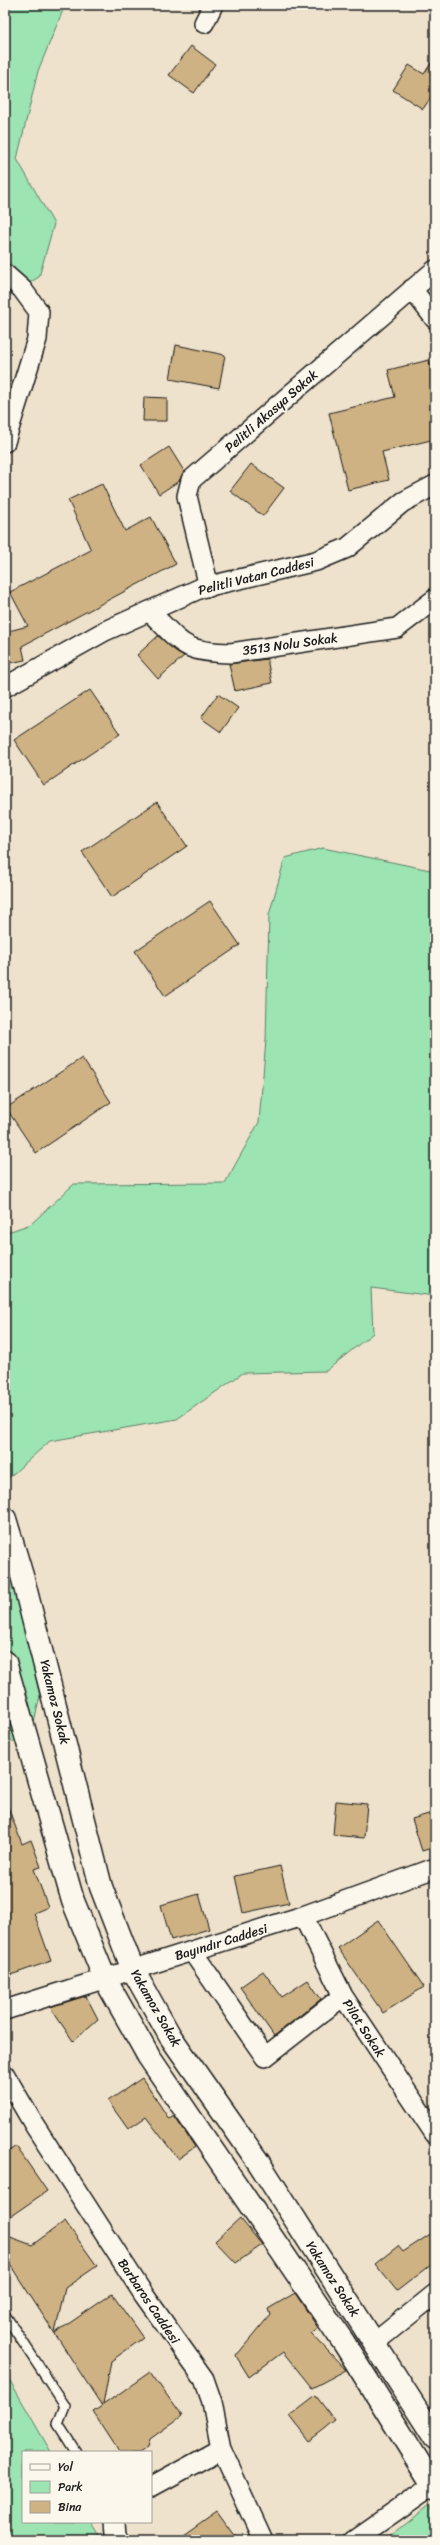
<svg xmlns="http://www.w3.org/2000/svg" width="440" height="2545" viewBox="0 0 440 2545" font-family="Sriracha,sans-serif">
<style>
.green{fill:#9ce4b2;stroke:#5c8067}
.building{fill:#ceb283;stroke:#1c1c1c}
.lines{fill:none;stroke-linecap:round;stroke-linejoin:round}
.lane-casing{stroke:#1c1c1c;stroke-width:12}
.street-casing{stroke:#1c1c1c;stroke-width:22}
.secondary-casing{stroke:#1c1c1c;stroke-width:25}
.lane{stroke:#fbf7ec;stroke-width:9}
.street{stroke:#fbf7ec;stroke-width:19}
.secondary{stroke:#fbf7ec;stroke-width:22}
.labels{text-anchor:middle;dominant-baseline:central;stroke-width:4;stroke-linejoin:round;paint-order:stroke}
.street-label{font-size:13px;fill:#1c1c1c;stroke:#fbf7ec}
</style>
<rect width="100%" height="100%" fill="#eee2cc"/>
<filter id="ink" filterUnits="userSpaceOnUse"><feTurbulence type="fractalNoise" baseFrequency=".025" numOctaves="2"/><feDisplacementMap in="SourceGraphic" scale="8" xChannelSelector="R" yChannelSelector="G"/><feConvolveMatrix kernelMatrix="1 2 1 2 8 2 1 2 1" color-interpolation-filters="sRGB"/></filter>
<g filter="url(#ink)">
<path class="green" d="M5,5H65L38,71L17,159L54,224L39,277L5,298Z
M323,848L435,871V1296L371,1288L373,1333L326,1371L243,1373L177,1419L50,1441L5,1481V1233L31,1224L74,1184L225,1183L259,1122L266,1040L269,915L285,858Z
M5,1523L17,1598L40,1696L28,1749L5,1737Z
M5,2372L51,2452H23V2522H91L102,2540H5Z
M430,2504L435,2512V2540H384Z"/>
<path class="building" d="M191,46L215,64L194,93L169,75Z
M435,57V91L423,109L393,90L409,65L424,74Z
M176,345L225,355L219,388L170,379Z
M429,360L435,384V439L382,452L389,480L348,490L329,413L395,397L388,370Z
M144,397L167,398V421H143Z
M169,447L184,471L179,481L159,494L141,465Z
M251,464L284,488L263,516L230,491Z
M102,484L125,531L151,517L176,564L22,646L25,660L5,664V632L28,626L10,592L91,550L68,500Z
M158,636L184,656L158,679L137,655Z
M267,659L272,683L235,691L229,664Z
M90,690L120,734L44,785L14,740Z
M218,694L238,708L221,732L201,718Z
M157,802L187,846L112,897L82,852Z
M210,901L240,945L165,996L135,951Z
M82,1058L111,1102L36,1153L6,1108Z
M336,1801L367,1804L364,1838L333,1835Z
M6,1802L22,1844L31,1840L41,1867L34,1869L48,1907L34,1913L51,1961L5,1977Z
M435,1812V1847L422,1851L412,1819Z
M280,1866L289,1903L243,1913L235,1876Z
M199,1894L209,1929L171,1940L161,1905Z
M378,1920L424,1987L383,2013L338,1948Z
M263,1971L282,1997L308,1980L321,1999L274,2036L240,1987Z
M86,1996L98,2019L73,2041L50,2007Z
M142,2078L169,2119L174,2116L195,2147L178,2159L146,2117L128,2129L108,2101Z
M16,2146L47,2191L5,2220V2154Z
M240,2218L262,2245L236,2263L215,2241Z
M65,2221L97,2266L65,2288L55,2333L112,2294L143,2338L111,2361L103,2405L150,2372L182,2416L150,2439L148,2446L139,2452H119L93,2412L102,2406L5,2257V2235L32,2245Z
M435,2231V2262L397,2291L375,2264L398,2246L403,2252Z
M295,2293L318,2328L311,2333L346,2370L312,2388L283,2352L249,2377L236,2356L270,2315L268,2309Z
M316,2396L335,2421L309,2441L290,2416Z
M217,2511L238,2540H176Z"/>
<g class="lines">
<g class="lane-casing">
<path id="lane" d="M5,2315L65,2406L58,2424L76,2452"/>
</g>
<g class="street-casing">
<path id="street" d="M204,23L213,5
M5,274L22,289L39,312L37,339L5,442
M412,289L435,319
M209,587L187,496L191,480L435,270
M150,612C183,644 182,652 231,653L397,628L435,599
M5,687L105,631L201,588L316,561L347,548L403,502L435,485
M303,1916L343,1996L435,2134
M192,1951L265,2057L343,1996
M5,2010L303,1916L435,1868
M5,2075L33,2123L144,2295L204,2379L212,2402L221,2449L263,2540
M374,2343L435,2294
M151,2487L221,2449
M114,2522L115,2534L119,2540
M354,2540L433,2485"/>
</g>
<g class="secondary-casing">
<path id="secondary" d="M5,1519L23,1579L101,1887L133,1970L170,2036L259,2163L435,2438
M5,1662L73,1901L105,1979L149,2057L344,2343L435,2488"/>
</g>
<use href="#lane" class="lane"/>
<use href="#street" class="street"/>
<use href="#secondary" class="secondary"/>
</g>
</g>
<g class="labels">
<g class="street-label">
<text transform="translate(271 411) rotate(-41)">Pelitli Akasya Sokak</text>
<text transform="translate(256 576) rotate(-14)">Pelitli Vatan Caddesi</text>
<text transform="translate(290 644) rotate(-8)">3513 Nolu Sokak</text>
<text transform="translate(55 1702) rotate(76)">Yakamoz Sokak</text>
<text transform="translate(221 1942) rotate(-17)">Bayındır Caddesi</text>
<text transform="translate(156 2008) rotate(60)">Yakamoz Sokak</text>
<text transform="translate(364 2028) rotate(57)">Pilot Sokak</text>
<text transform="translate(333 2279) rotate(57)">Yakamoz Sokak</text>
<text transform="translate(149 2301) rotate(56)">Barbaros Caddesi</text>
</g>
</g>
<rect width="440" height="2545" fill="none" stroke="#fbf7ec" stroke-width="20"/>
<rect x="10" y="10" width="420" height="2525" fill="none" stroke="#1c1c1c" stroke-width="1.5" filter="url(#ink)"/>
<rect x="22" y="2451" width="130" height="72" fill="#fbf7ec" stroke="#a29f99"/>
<rect x="30" y="2464" width="20" height="6" fill="#fbf7ec" stroke="#a29f99"/>
<text x="58" y="2471" font-size="12" fill="#1c1c1c">Yol</text>
<rect x="30" y="2481" width="20" height="12" fill="#9ce4b2" stroke="#a29f99"/>
<text x="58" y="2491" font-size="12" fill="#1c1c1c">Park</text>
<rect x="30" y="2501" width="20" height="12" fill="#ceb283" stroke="#a29f99"/>
<text x="58" y="2511" font-size="12" fill="#1c1c1c">Bina</text>
</svg>
